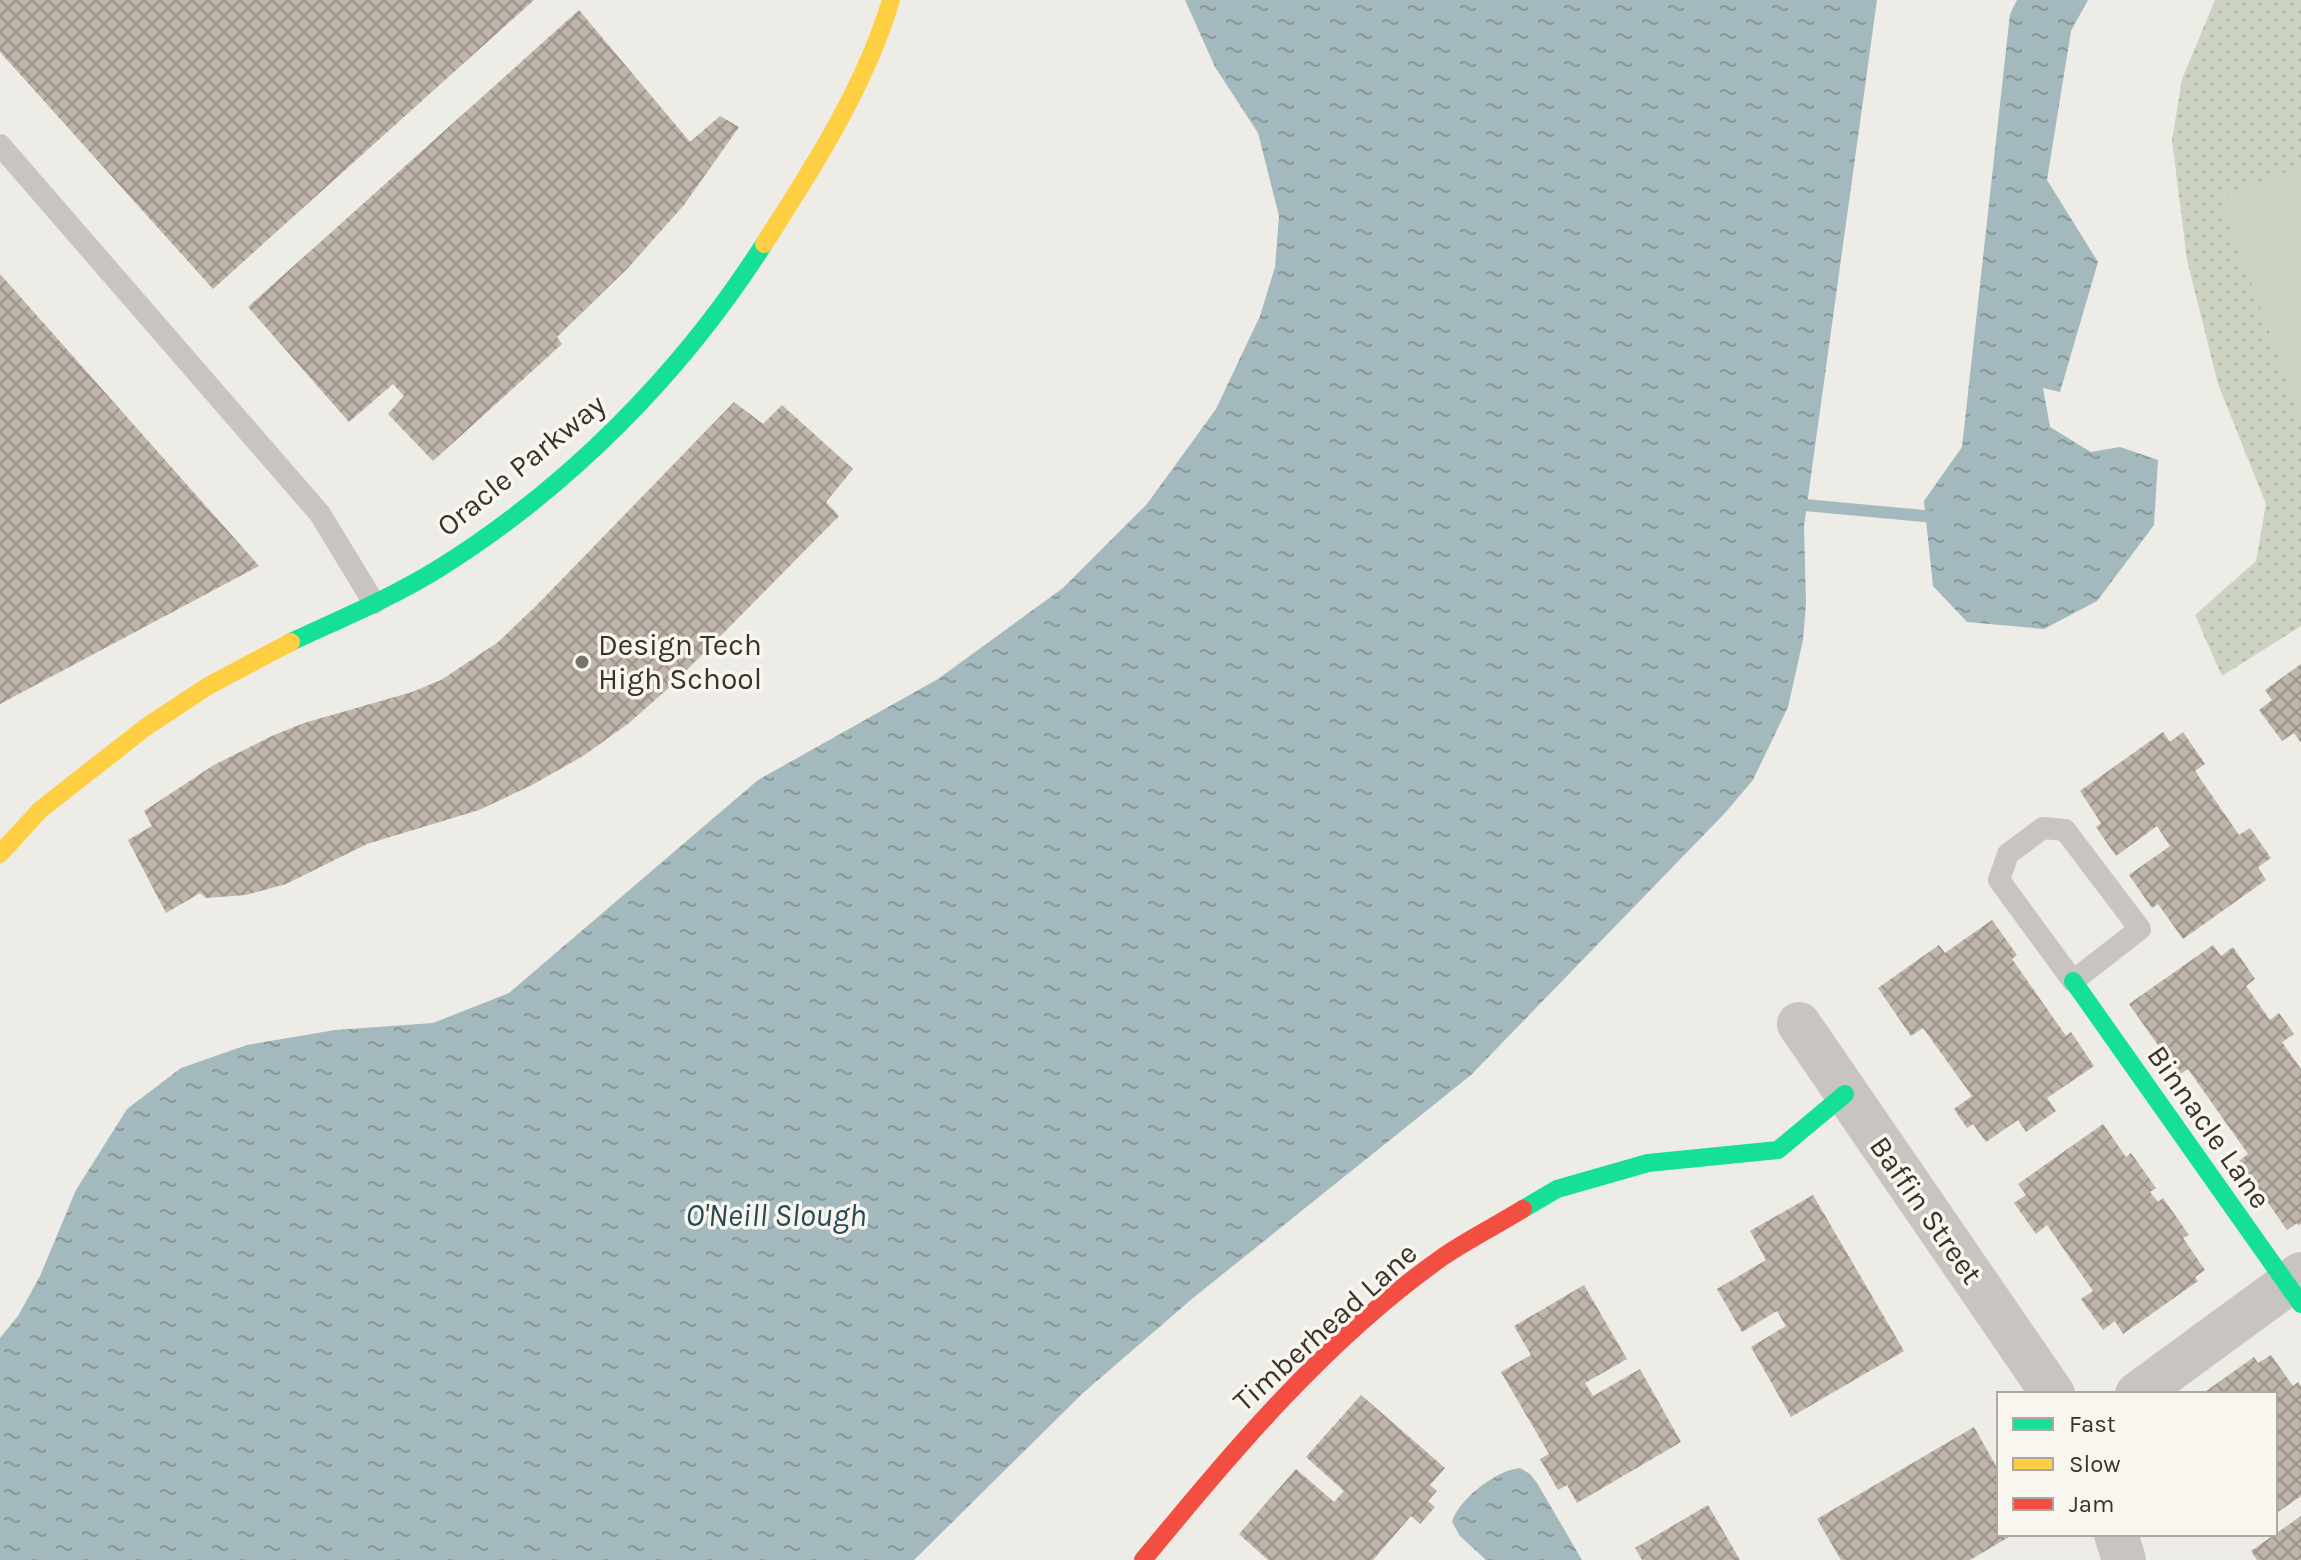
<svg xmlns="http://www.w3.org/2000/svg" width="2301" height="1560" viewBox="0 0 2301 1560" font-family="Karla,sans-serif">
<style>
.park{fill:url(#park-dots)}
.garden{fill:#cdd3c2}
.water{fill:url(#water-ripples)}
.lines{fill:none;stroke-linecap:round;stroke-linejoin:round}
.stream{stroke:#a4b9bd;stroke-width:12}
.building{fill:url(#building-cross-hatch)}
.lane{stroke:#c8c4bf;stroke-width:22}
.street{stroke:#c8c4bf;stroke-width:44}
.fast{stroke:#16e098;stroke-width:18}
.slow{stroke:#ffcf43;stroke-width:18}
.jam{stroke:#f24e42;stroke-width:18}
.poi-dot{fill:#78736e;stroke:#f9f6ef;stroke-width:3}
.labels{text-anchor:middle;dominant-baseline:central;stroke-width:7;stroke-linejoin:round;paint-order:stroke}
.street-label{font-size:30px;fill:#39322d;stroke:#f9f6ef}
.poi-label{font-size:30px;fill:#39322d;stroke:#f9f6ef;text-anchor:start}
.water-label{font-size:32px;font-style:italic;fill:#264b56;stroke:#f9f6ef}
</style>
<defs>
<pattern id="park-dots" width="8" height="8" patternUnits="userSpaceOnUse" patternTransform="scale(2)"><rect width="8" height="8" fill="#cdd3c2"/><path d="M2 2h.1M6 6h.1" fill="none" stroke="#b1b6a7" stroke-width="1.8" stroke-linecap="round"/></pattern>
<pattern id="water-ripples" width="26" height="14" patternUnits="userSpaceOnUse" patternTransform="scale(2)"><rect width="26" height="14" fill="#a4b9bd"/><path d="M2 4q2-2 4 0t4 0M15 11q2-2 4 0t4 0" fill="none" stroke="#87979a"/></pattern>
<pattern id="building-cross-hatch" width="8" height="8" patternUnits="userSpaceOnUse" patternTransform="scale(2)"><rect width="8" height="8" fill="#bfb4aa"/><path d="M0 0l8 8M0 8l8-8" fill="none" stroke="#9c938b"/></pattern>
</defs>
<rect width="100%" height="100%" fill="#eeece6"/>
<path class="park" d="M2215,0H2301V626L2222,676L2195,615L2256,561L2266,504L2218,384L2187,260L2172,140L2182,79Z"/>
<path class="garden" d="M2301,166V418L2220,198Z"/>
<path class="water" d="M1185,0H1877L1804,526L1806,603L1803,640L1788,707L1753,780L1725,813L1471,1075L1193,1298L1083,1393L914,1560H0V1338L18,1316L40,1276L76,1190L127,1109L181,1068L247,1045L335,1030L433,1023L509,993L758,780L938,679L1063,588L1147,504L1216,409L1260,316L1275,267L1279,216L1258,133L1215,67Z
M2017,0H2088L2071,31L2047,180L2098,262L2060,392L2043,388L2050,427L2091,452L2120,447L2158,460L2154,525L2097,601L2044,629L1967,622L1933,586L1924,501L1962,447L2010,14Z
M1520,1468L1530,1474L1537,1483L1582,1560H1486L1460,1536L1452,1522C1458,1500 1496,1470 1520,1468Z"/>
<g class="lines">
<path class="stream" d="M1794,504L1935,517L1938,514"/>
</g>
<path class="building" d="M0,0H534L213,289L0,52Z
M579,10L690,142L720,116L739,127L684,205L627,269L557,337L562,344L433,461L388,414L404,396L393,384L349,422L248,307Z
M0,274L259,566L0,704Z
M734,402L763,424L782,405L853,469L826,502L839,516L672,685L629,723L583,756L532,785L479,810L367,844L286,884L246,895L206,898L200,893L166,913L128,840L152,826L144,811L214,765L274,735L304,723L412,692L441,680L497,643L537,605Z
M2301,664V743L2294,733L2282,741L2259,710L2272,700L2265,690Z
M2163,732L2170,742L2183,732L2205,764L2195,771L2239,835L2250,828L2271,858L2258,867L2266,880L2183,939L2158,904L2152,908L2129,875L2170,846L2157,826L2116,856L2096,827L2101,823L2080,791Z
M1992,920L2017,955L2012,959L2066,1036L2071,1032L2094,1066L2047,1098L2056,1111L2026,1132L2018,1120L1986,1142L1973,1124L1967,1128L1954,1109L1972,1096L1923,1028L1911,1036L1878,988L1939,945L1945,953Z
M2213,945L2221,956L2233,947L2255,979L2246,986L2270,1020L2279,1013L2294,1034L2282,1042L2301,1069V1224L2298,1225L2297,1223L2287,1230L2239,1161L2248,1154L2188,1069L2179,1075L2129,1004Z
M2103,1124L2126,1157L2131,1153L2156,1188L2150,1192L2158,1202L2163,1198L2189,1235L2183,1238L2205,1270L2195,1277L2198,1281L2123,1334L2115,1321L2103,1330L2081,1299L2093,1291L2047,1225L2036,1234L2014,1203L2026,1195L2018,1184Z
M1813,1195L1904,1351L1791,1417L1751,1347L1786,1326L1777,1311L1742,1332L1717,1289L1766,1260L1750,1231Z
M1584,1285L1627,1359L1585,1383L1593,1396L1640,1369L1681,1442L1577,1503L1567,1485L1558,1490L1540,1459L1549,1454L1501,1372L1531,1355L1514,1326Z
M2271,1355L2293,1386L2298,1382L2301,1386V1496L2275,1514V1394H2202L2254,1357L2258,1363Z
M1361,1395L1445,1468L1430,1485L1437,1491L1428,1501L1435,1507L1420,1524L1411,1516L1373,1560H1268L1239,1534L1296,1469L1334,1502L1344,1491L1306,1457Z
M1974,1427L1999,1471V1534H2014L1970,1560H1841L1817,1519Z
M1708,1505L1740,1560H1642L1635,1548Z
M2301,1516V1560H2257L2251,1551Z"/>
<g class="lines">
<path class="lane" d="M0,145L320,514L374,603
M2043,828L2065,830L2140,929L2073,981L1999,880L2008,854Z"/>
<path class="street" d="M1799,1024L2053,1394
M2137,1394L2301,1274
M2116,1534L2124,1560"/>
<path class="fast" d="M291,642C340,619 391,598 438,569C568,488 682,373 764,244
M2073,981L2301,1304
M1523,1209L1557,1189L1648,1163L1778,1150L1845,1094"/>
<path class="slow" d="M764,244C813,168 865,87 891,0
M0,854L40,810L146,727L208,686L291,642"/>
<path class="jam" d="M1143,1560C1234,1450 1326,1339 1444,1256C1469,1239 1497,1225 1523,1209"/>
</g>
<circle class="poi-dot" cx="582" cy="662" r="8"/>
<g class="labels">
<g class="street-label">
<text transform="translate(521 465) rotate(-39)">Oracle Parkway</text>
<text transform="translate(2209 1127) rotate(55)">Binnacle Lane</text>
<text transform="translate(1926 1210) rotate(55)">Baffin Street</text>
<text transform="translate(1325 1327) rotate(-42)">Timberhead Lane</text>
</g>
<g class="poi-label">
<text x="598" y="645">Design Tech<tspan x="598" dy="34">High School</tspan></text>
</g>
<g class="water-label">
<text x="776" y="1215">O'Neill Slough</text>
</g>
</g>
<rect x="1997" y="1392" width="280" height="144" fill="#f9f6ef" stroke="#aca8a1" stroke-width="2"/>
<rect x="2013" y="1418" width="40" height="12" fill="#16e098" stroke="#aca8a1" stroke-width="2"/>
<text x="2069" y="1432" font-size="24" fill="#39322d">Fast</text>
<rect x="2013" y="1458" width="40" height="12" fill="#ffcf43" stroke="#aca8a1" stroke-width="2"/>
<text x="2069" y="1472" font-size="24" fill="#39322d">Slow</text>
<rect x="2013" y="1498" width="40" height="12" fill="#f24e42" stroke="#aca8a1" stroke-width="2"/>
<text x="2069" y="1512" font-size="24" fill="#39322d">Jam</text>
</svg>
